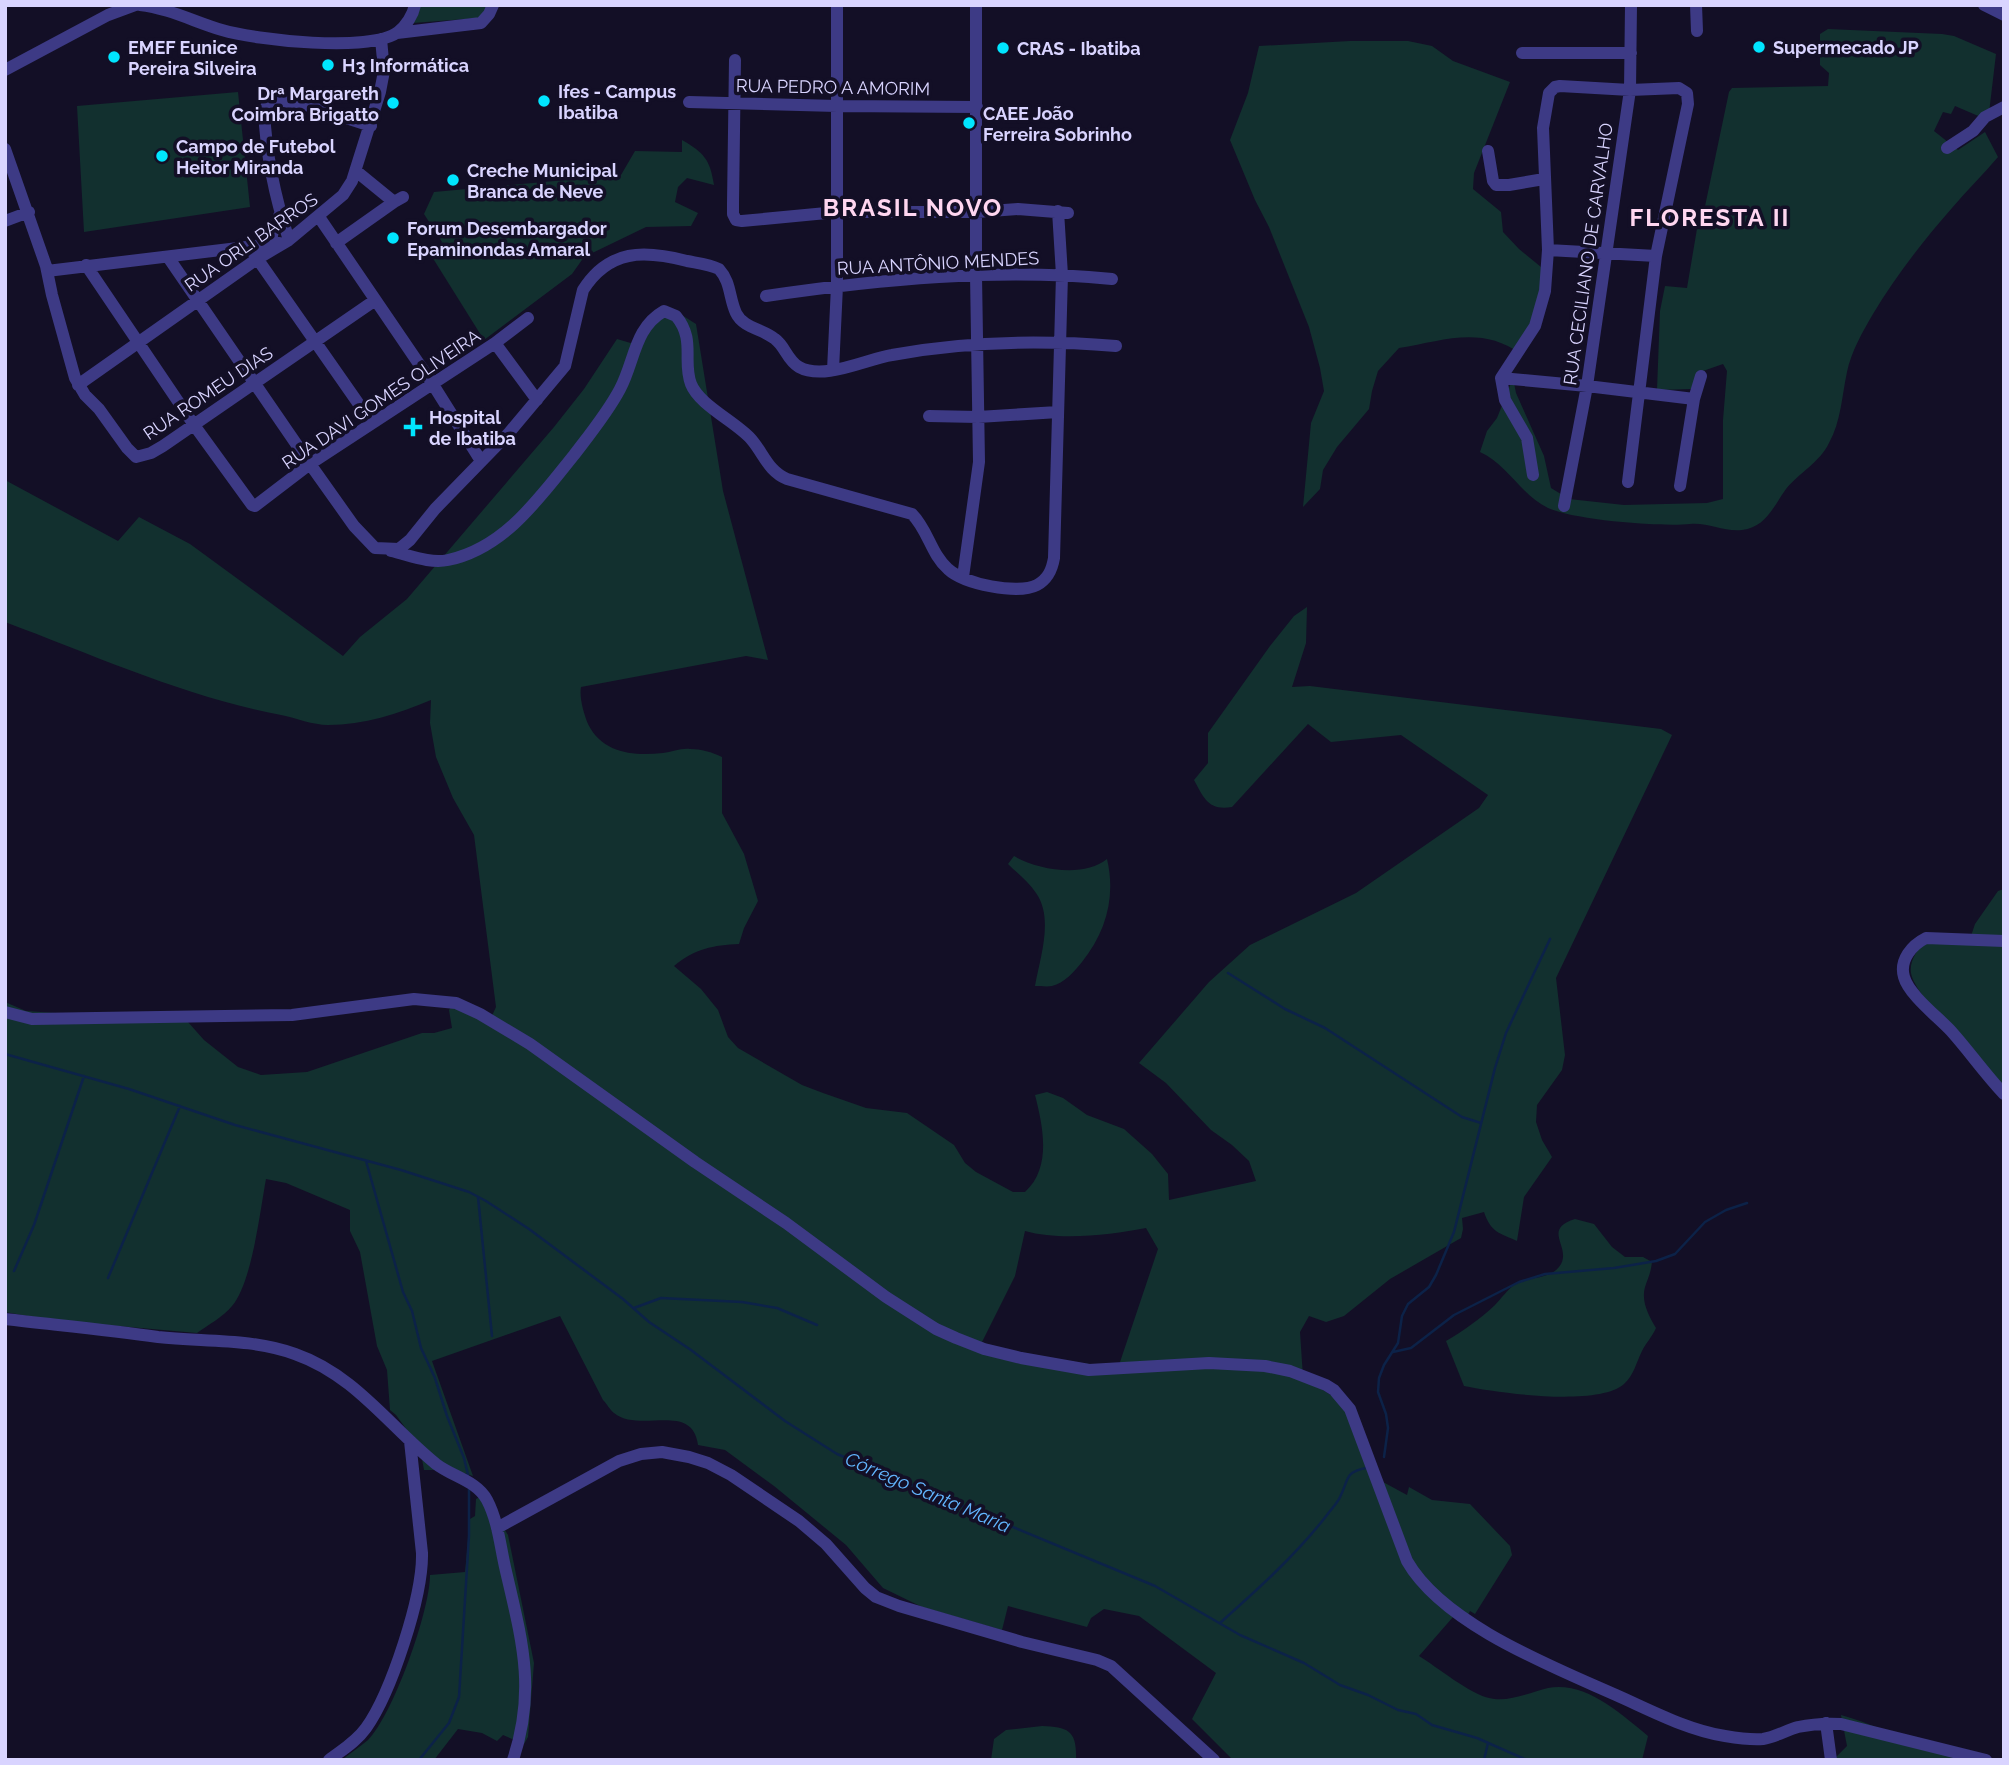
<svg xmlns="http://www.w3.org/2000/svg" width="2009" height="1765" viewBox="0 0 2009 1765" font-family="Raleway,sans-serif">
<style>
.green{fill:#12302f;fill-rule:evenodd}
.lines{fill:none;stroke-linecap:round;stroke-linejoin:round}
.stream{stroke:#0c2248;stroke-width:2.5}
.minor{stroke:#3d3a85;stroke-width:12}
.poi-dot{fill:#00e5ff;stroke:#130f26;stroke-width:2.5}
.labels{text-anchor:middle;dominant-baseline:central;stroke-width:7;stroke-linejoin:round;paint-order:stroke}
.poi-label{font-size:18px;font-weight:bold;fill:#d9d4ff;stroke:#130f26;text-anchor:start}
.street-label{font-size:18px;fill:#d9d4ff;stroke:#130f26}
.water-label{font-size:19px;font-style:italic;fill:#62b6ff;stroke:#130f26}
.district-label{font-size:24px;font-weight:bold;letter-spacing:2px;fill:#ffd6f0;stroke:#130f26}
</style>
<rect width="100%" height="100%" fill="#130f26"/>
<path class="green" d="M419,5H489L479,18L413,23Z
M1828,29L1942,34L1954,36L1996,54L1989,113L1983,118L1955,106L1951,114L1943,112L1934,131L1958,150L1985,132L1998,157C1983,175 1967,190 1952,208C1923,241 1895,277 1873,314C1863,331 1851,352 1847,372C1842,395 1841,422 1829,443C1820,462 1799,473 1786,489C1773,507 1766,527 1742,530C1724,532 1707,522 1690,524C1661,527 1574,520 1548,508C1521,495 1507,464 1480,452L1487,431L1497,418L1513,378L1516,393L1544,456L1551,488L1569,499L1624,505L1707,503L1723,499V420L1727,371L1723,364L1703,371L1692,389L1657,390L1660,311L1665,286L1687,288L1700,211H1704L1729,92L1732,88L1828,86L1829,73L1820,65V34Z
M1350,41H1408L1432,46L1453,61L1510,82L1474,173L1473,189L1501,212L1503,232L1519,249L1541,267L1548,283L1521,354C1481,325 1443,341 1399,348L1378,371L1372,391L1369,409L1337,447L1323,470L1320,489L1303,507L1311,423L1324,391L1320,368L1309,327L1269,227L1255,200L1230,140L1248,93L1259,46Z
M238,92L250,207L84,232L77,106Z
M682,140C704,153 710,159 714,185L687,178L678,187L675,202L698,213L691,226L646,227L584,257L572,274L484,340L429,252L442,242L424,214L434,192L621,175L635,151L682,152Z
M669,307L696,324L723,491L768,660L746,656L581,687C579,698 584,714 588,724C603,754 634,756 663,753C672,752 681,748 690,749C701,749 712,752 722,757V813L744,854L758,901L744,928L739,944C714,945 694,949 674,966L701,989L718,1010L728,1037L738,1048L802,1085L823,1093L866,1108L907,1113L954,1145L965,1163L976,1172L1013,1192H1025C1052,1168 1043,1126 1035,1095L1047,1092L1063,1098L1087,1115L1124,1129L1152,1154L1168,1174L1169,1200L1256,1181L1249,1161L1232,1145L1211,1130L1166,1083L1139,1063L1209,982L1250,945L1356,893L1479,808L1488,795L1401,735L1331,742L1308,724L1232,807C1208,811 1204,798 1194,780L1208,763V733L1270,646L1294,616L1307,607L1306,643L1292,687L1310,686L1661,729L1672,735L1556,978L1565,1055L1562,1070L1537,1105L1536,1122L1542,1140L1552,1157L1524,1197L1517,1241C1500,1233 1491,1233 1484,1212L1462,1218L1463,1229L1461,1238L1390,1279L1344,1316L1326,1322L1309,1316L1300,1332L1303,1377L1343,1403L1372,1476L1407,1495L1409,1487L1432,1500L1470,1504L1510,1546L1512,1555L1475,1614L1470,1611L1468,1615L1460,1609L1419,1656C1437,1667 1470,1694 1489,1698C1508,1703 1531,1692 1548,1688C1586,1681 1621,1714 1648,1736L1642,1760H1233L1192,1719L1216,1673L1139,1616L1104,1609L1091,1618L1087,1627L1008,1606L1002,1630L922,1607L883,1588L846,1545L774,1486L725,1450L698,1445C692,1401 640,1434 614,1413C610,1410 607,1404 603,1400L560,1316L432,1361L473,1476L454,1470H424L420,1448L396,1415L390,1410L387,1370L377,1346L360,1252L350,1231V1210L286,1183L266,1179C260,1211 252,1283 232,1306C223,1317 208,1325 197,1333L50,1320L5,1312V1002L26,1011L188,1022L204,1040L238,1067L261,1075L307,1072L422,1033H434L452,1028L449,1010L452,1005L490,1020L496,1007L474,835L453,798L436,757L430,723L431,700C398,714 364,725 328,725C313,725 296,718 281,715C186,697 96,656 5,622V480L118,541L139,517L190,544L343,656L360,637L407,599L554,427L584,389L617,339L634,344ZM1146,1228L1158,1249L1118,1368L1011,1353L982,1342L1015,1276L1025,1231C1060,1241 1111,1235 1146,1228Z
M1014,856C1038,870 1084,878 1107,859C1116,897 1106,932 1082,962C1074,972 1064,983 1052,986C1047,987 1040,986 1035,986C1040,958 1054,918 1036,893C1029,882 1017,873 1008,864Z
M2004,889V1087C1985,1066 1914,996 1911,973C1909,961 1918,948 1927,940L1970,939L1975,924L1998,891Z
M1575,1219L1594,1224L1612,1247L1625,1257H1643L1652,1262C1651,1271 1649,1276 1646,1284C1640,1300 1648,1314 1656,1328C1652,1337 1646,1343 1642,1351C1636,1363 1634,1375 1624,1384C1598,1407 1498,1393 1464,1386L1446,1341C1463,1331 1480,1319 1495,1305C1501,1299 1507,1290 1514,1285C1527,1276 1549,1280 1559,1267C1574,1248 1540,1230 1575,1219Z
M483,1495L508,1535L534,1663L528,1737L524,1744L503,1735L497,1741L482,1733L458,1729L434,1760H342C350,1753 360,1747 368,1740C393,1715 430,1611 430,1575L465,1572L470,1519L475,1516L476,1499Z
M1841,1715C1870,1723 1896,1736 1924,1745C1947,1753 1971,1757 1995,1760H1833L1847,1746Z
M1042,1726C1069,1727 1077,1731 1076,1760H991L994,1739L1006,1730Z"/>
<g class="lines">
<path class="stream" d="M1228,973L1285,1009L1325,1028L1462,1117L1481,1123
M5,1054L129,1089L235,1125L401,1170L469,1192L486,1201L529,1229L623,1299L649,1322L691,1350L785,1421L837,1454L1155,1586L1240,1635L1304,1663L1340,1685L1368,1695L1398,1710L1416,1714L1432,1725L1477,1738L1527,1760
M366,1161L403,1292L412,1311L421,1348L435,1378L447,1416L464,1458L468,1475
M478,1197L492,1336
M14,1271L34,1225L84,1076
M108,1278L180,1106
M634,1308L661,1298L742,1302L777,1308L817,1325
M1393,1352L1411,1348L1454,1315L1519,1282L1545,1274L1614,1268L1656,1261L1675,1254L1705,1222L1726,1210L1747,1203
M1384,1457L1388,1428L1386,1414L1378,1392L1379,1378L1384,1365L1398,1343L1402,1316L1408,1304L1429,1287L1436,1275L1454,1232L1495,1068L1506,1033L1550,939
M1220,1623C1258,1589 1296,1555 1327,1515C1331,1509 1337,1504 1340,1497C1349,1480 1344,1472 1366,1468
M419,1760L449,1723L459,1697L469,1535V1489
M1484,1760L1488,1743"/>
<path class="minor" d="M140,5C168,8 195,22 222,30C256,40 370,53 398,32C406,26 413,15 415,5
M1696,5L1697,31
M1984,5L2004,15
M397,33L481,23L489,14L493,5
M1522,53H1631
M735,60L733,203V214L736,220L742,221L837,212H977L1018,209L1068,213
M5,70L108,15L135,5
M689,102L837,106L977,107
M1947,148L1973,131L1985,117L2004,107
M5,149L46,266L52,295L75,378L85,395L99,409L127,448L136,457L151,453L163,446L374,301
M1488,151L1493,181L1496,185H1509L1544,179
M356,171L394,202L403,197
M319,217L432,383L481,461
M5,221L29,212
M289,240C275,198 266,154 264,110L271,99L303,104L371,126
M271,243L273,229L280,214
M336,243L394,202
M1548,250L1656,256
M254,254L372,423
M168,257L310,464L354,526L375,548L399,549L410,540L435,509L508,434L565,366L583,290C609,249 644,250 687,261C697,263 709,264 719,269C731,282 729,298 736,313C743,328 763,329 775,339C785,346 787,360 799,367C824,381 866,359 892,355C966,341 1041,340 1116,346
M86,265L194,425L252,505L255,506L310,464L495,343L528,318
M47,271L279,243
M766,296C881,279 997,268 1112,279
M495,343L537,400
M833,370L837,286V5
M1501,378L1587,386L1694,399
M78,385L257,259L289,240L343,195L352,181L380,92L384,71L381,39
M929,416L978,417L1058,412
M1533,475L1527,438L1505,400L1501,378L1535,326L1545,291L1548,250L1543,128L1549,93L1555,87L1560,86L1630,90L1679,88L1687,93L1688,104L1656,256L1628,482
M1680,486L1694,399L1701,376
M1564,506L1587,386L1630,90L1631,5
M391,551C409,555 430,564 448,560C505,548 540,497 574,455C590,434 608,412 620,389C635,361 634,328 664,311L676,316C696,340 682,361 691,384C699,405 736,422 751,439C764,454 768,471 787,479L912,514C928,530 931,554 948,569C964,584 1018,595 1037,585C1048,579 1052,570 1054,558L1062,275L1058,211
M963,577L979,462L976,275V5
M2004,941L1926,938C1912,945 1899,960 1904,977C1909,995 1938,1017 1951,1031C1969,1051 1985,1074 2004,1094
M5,1012L32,1019L292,1015L414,999L456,1003L480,1014L530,1044L695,1162L786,1223L886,1297L936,1329L956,1338L984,1349L1021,1358L1089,1370L1209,1363L1265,1366L1290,1371L1326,1385L1334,1390L1350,1409L1407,1561C1443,1624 1551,1666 1616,1695C1650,1710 1687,1730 1725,1736C1737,1738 1751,1740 1763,1739C1775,1737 1787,1730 1798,1727C1812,1724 1826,1723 1841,1724L1986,1760
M5,1319C56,1325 107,1330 158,1337C203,1342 251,1338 295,1354C355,1375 389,1426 436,1464C453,1477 477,1481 487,1500C498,1521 500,1545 505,1567C521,1637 537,1688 513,1760
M497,1528L619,1461L641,1454L662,1452L689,1457L708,1463L731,1475L799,1521L826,1544L865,1588L876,1597L899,1606L1022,1642L1097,1660L1111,1666L1214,1760
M1826,1723L1831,1760
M329,1760C342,1750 356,1742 366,1728C391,1693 423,1596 422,1553L410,1441"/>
</g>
<g class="poi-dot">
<circle cx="1759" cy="47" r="7"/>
<circle cx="1003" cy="48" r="7"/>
<circle cx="114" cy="57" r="7"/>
<circle cx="328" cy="65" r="7"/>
<circle cx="544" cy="101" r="7"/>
<circle cx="393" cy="103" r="7"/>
<circle cx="969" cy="123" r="7"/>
<circle cx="162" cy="156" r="7"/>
<circle cx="453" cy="180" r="7"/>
<circle cx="393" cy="238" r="7"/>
<path d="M409.5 416.5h7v7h7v7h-7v7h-7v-7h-7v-7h7z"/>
</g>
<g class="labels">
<g class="poi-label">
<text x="128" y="47">EMEF Eunice<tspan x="128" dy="21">Pereira Silveira</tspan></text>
<text x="1773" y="47">Supermecado JP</text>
<text x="1017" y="48">CRAS - Ibatiba</text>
<text x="342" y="65">H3 Informática</text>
<text x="558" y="91">Ifes - Campus<tspan x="558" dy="21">Ibatiba</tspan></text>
<text x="379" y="93" text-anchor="end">Drª Margareth<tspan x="379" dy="21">Coimbra Brigatto</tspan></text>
<text x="983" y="113">CAEE João<tspan x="983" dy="21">Ferreira Sobrinho</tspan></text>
<text x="176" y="146">Campo de Futebol<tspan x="176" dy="21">Heitor Miranda</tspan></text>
<text x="467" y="170">Creche Municipal<tspan x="467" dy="21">Branca de Neve</tspan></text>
<text x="407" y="228">Forum Desembargador<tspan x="407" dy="21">Epaminondas Amaral</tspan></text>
<text x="429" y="417">Hospital<tspan x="429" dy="21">de Ibatiba</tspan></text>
</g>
<g class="street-label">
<text transform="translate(833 87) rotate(1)">RUA PEDRO A AMORIM</text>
<text transform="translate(251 242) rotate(-35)">RUA ORLI BARROS</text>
<text transform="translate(1588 254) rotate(-82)">RUA CECILIANO DE CARVALHO</text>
<text transform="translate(938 263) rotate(-3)">RUA ANTÔNIO MENDES</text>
<text transform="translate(208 393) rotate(-34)">RUA ROMEU DIAS</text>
<text transform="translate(381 399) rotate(-34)">RUA DAVI GOMES OLIVEIRA</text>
</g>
<g class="water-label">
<text transform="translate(928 1492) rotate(23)">Córrego Santa Maria</text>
</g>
<g class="district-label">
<text x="913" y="207">BRASIL NOVO</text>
<text x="1710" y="217">FLORESTA II</text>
</g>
</g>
<rect width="2009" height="1765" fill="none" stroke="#d9d4ff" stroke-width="14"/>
</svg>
